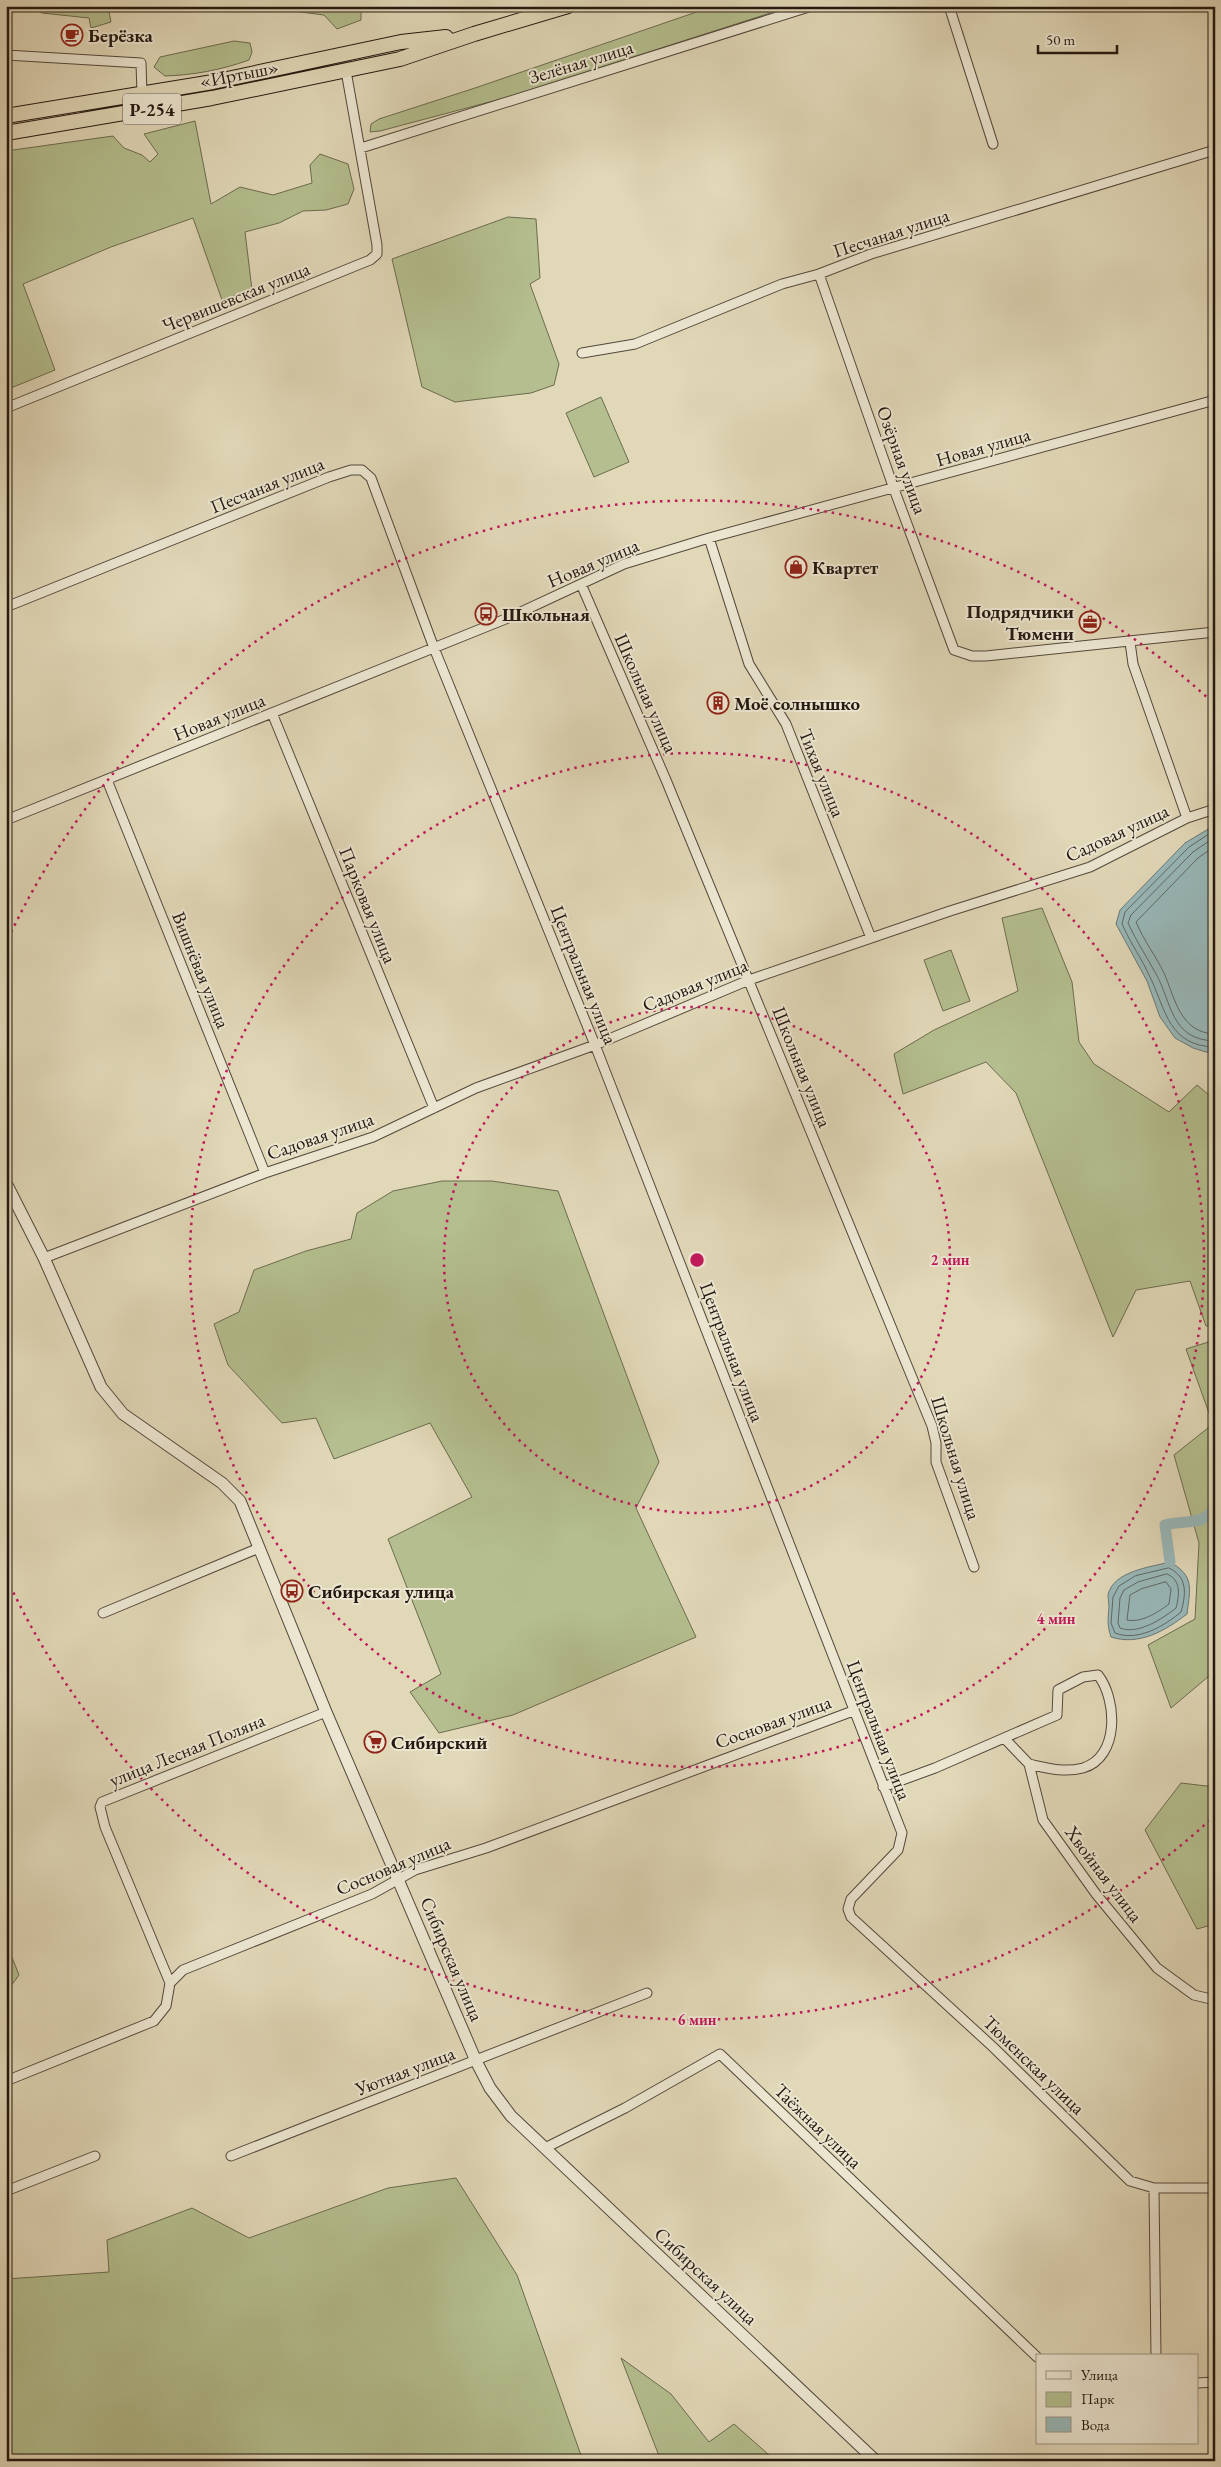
<svg xmlns="http://www.w3.org/2000/svg" width="1221" height="2467" viewBox="0 0 1221 2467" font-family="'EB Garamond',serif">
<style>
.green{fill:#b4be8e;stroke:#6c6b50}
.water{fill:#98b8b9;stroke:#6a7876}
.lines{fill:none;stroke-linecap:round;stroke-linejoin:round}
.shore{stroke:#5e6865;stroke-width:1}
.canal{stroke:#98b8b9;stroke-width:11}
.minor-casing{stroke:#53483b;stroke-width:11}
.tertiary-casing{stroke:#53483b;stroke-width:13}
.trunk-casing{stroke:#241811;stroke-width:16}
.minor{stroke:#ece6d1;stroke-width:9}
.tertiary{stroke:#ece6d1;stroke-width:11}
.trunk{stroke:#e1d8b8;stroke-width:14}
.ring{fill:none;stroke:#c2185b;stroke-width:2.5;stroke-dasharray:2.5 5}
.labels{text-anchor:middle;dominant-baseline:central;stroke-width:4;stroke-linejoin:round;paint-order:stroke}
.shield{fill:#ece6d1;stroke:#60564b;stroke-width:1}
.shield-label{font-size:18px;font-weight:bold;fill:#241811}
.poi-label{font-size:19px;font-weight:bold;fill:#241811;stroke:#ece6d1;text-anchor:start}
.street-label{font-size:19px;fill:#241811;stroke:#ece6d1}
.centre{fill:#c2185b;stroke:#ece6d1;stroke-width:2.5}
.ring-label{font-size:15px;text-anchor:middle;font-weight:bold;fill:#c2185b;stroke:#ece6d1;stroke-width:4;stroke-linejoin:round;paint-order:stroke}
</style>
<rect width="100%" height="100%" fill="#e1d8b8"/>
<filter id="stains"><feTurbulence type="fractalNoise" baseFrequency=".004" numOctaves="4"/><feColorMatrix values="0 0 0 0 .2 0 0 0 0 .09 0 0 0 0 .02 0 0 0 .5 -.17"/></filter>
<radialGradient id="worn" r=".72"><stop offset=".6" stop-color="#630" stop-opacity="0"/><stop offset="1" stop-color="#630" stop-opacity=".3"/></radialGradient>
<path class="green" d="M28,6H108L111,22L91,28L89,18L42,13Z
M299,6H361V20L337,29L324,15L300,12Z
M714,6H792L512,96L380,131L370,132L371,124L379,119L475,88Z
M234,41L250,43L252,52L249,60C221,70 194,75 165,76L154,67L160,57Z
M195,121L211,204L240,187L273,195L312,183L310,165L320,154L348,164L354,189L348,204L326,210L303,211L279,223L245,232L252,290L222,300L193,218L111,247L23,284L55,370L6,390V151L113,136L124,148L142,155L150,162L158,154L144,134Z
M508,217L536,219L540,278L530,284L559,364L554,385L531,393L455,402L422,387L392,259Z
M601,397L629,462L594,477L566,413Z
M1042,908L1072,982L1079,1042L1094,1064L1169,1112L1197,1085L1215,1100V1324L1206,1326L1190,1281L1136,1290L1113,1337L1016,1093L986,1062L903,1094L894,1054L934,1030L1018,991L1002,918Z
M951,950L970,1001L943,1011L924,960Z
M442,1181H492L558,1191L659,1462L636,1508L696,1637L513,1715L439,1733L410,1692L441,1674L388,1539L472,1497L430,1423L334,1459L316,1418L282,1423L228,1365L214,1324L239,1312L254,1270L306,1251L351,1239L357,1213L393,1191Z
M1215,1340V1671L1171,1708L1148,1645L1195,1619L1199,1543L1174,1455L1213,1424L1186,1349Z
M1181,1783L1215,1787V1924L1197,1929L1145,1830Z
M6,1942L19,1975L6,1993Z
M456,2178L517,2275L583,2461H6V2279L109,2272L107,2240L192,2208L249,2238L388,2188Z
M621,2358L671,2394L709,2442L734,2424L769,2455L772,2461H661Z"/>
<path class="water" d="M1215,825V1052H1206L1193,1048L1175,1038L1160,1017L1147,981L1116,924L1120,910L1185,843Z
M1170,1562C1195,1576 1190,1589 1187,1614C1165,1631 1139,1646 1111,1637C1107,1625 1108,1619 1109,1607C1109,1603 1108,1599 1108,1595C1113,1571 1151,1567 1170,1562Z"/>
<g class="lines">
<path class="shore" d="M1215,830L1189,847L1125,912L1122,924C1130,943 1143,960 1151,979C1166,1011 1169,1046 1215,1047
M1215,837L1193,852L1131,915L1128,923C1136,941 1147,957 1156,974C1172,1002 1170,1040 1215,1041
M1215,846L1198,858L1136,922C1144,941 1156,956 1164,973C1175,998 1180,1033 1215,1034
M1169,1568C1188,1577 1186,1594 1181,1612C1164,1626 1138,1642 1115,1633L1111,1623L1113,1597L1119,1586L1135,1576Z
M1167,1574C1182,1580 1179,1596 1176,1608C1162,1619 1138,1635 1120,1628L1118,1623L1120,1598L1124,1590L1138,1582Z
M1166,1582L1171,1589L1169,1604C1157,1613 1141,1623 1127,1620L1130,1595L1141,1589Z"/>
<path class="canal" d="M1170,1562L1165,1525C1186,1519 1201,1527 1215,1508"/>
<g class="minor-casing">
<path id="minor" d="M949,6L993,144
M6,55L141,63L142,94
M361,148L812,6
M819,274L894,489L954,650L972,656H986L1215,632
M582,353L635,344L782,284L819,274L871,254L1215,150
M6,408L370,260L377,254V245L346,71
M709,538L749,664L786,724L871,938
M581,584L666,780L932,1426L936,1443V1462L974,1567
M6,607L329,477L351,470H362L371,478L434,648L595,1045L902,1833L898,1850L851,1899L848,1909L851,1917L993,2047L1130,2181L1154,2188H1215
M272,713L434,1108
M107,780L265,1173
M1187,818L1215,809
M6,820L508,618L624,564L709,538L1215,400
M44,1258L265,1173L373,1137L476,1088L595,1045L749,980L950,911L1090,867L1187,818L1133,664L1130,642
M103,1613L259,1548
M1004,1738L1029,1764L1043,1820L1096,1894L1157,1968L1194,1995L1215,2000
M883,1787L935,1768L1057,1715L1058,1690L1083,1677L1098,1675C1117,1699 1120,1757 1083,1768C1064,1773 1047,1768 1029,1764
M170,1983L105,1827L100,1807L102,1802L326,1712
M6,2081L154,2021L166,2006L170,1983L183,1970L372,1894L415,1870L486,1848L853,1711
M545,2148L625,2108L720,2054L1037,2357
M231,2156L647,1993
M1154,2188L1156,2356
M6,2191L95,2156
M1197,2383L1215,2382"/>
</g>
<g class="tertiary-casing">
<path id="tertiary" d="M6,1183L44,1258L101,1387L123,1414L222,1483L240,1501L326,1712L476,2061L490,2088L511,2116L876,2461"/>
</g>
<g class="trunk-casing">
<path id="trunk" d="M6,116L213,82L401,42L446,37
M6,133L212,98L400,59L474,34L568,6"/>
</g>
<use href="#minor" class="minor"/>
<use href="#tertiary" class="tertiary"/>
<use href="#trunk" class="trunk"/>
</g>
<g class="ring">
<circle cx="697" cy="1260" r="253"/>
<circle cx="697" cy="1260" r="507"/>
<path d="M1210 1820A760 760 0 0 1 8 1581M8 939A760 760 0 0 1 1210 700"/>
</g>
<defs>
<g id="cafe-ring" transform="scale(1.125)"><circle r="9.5" fill="#ece6d1" stroke="#8f2418" stroke-width="1.5"/><path d="M-5.5-4.5H6V0H3Q3 3.5 0 3.5H-2.5Q-5.5 3.5-5.5 0ZM3-3.2v2h1.7v-2ZM-6 4.5H4V6H-6Z" fill="#8f2418"/></g>
<g id="shop-ring" transform="scale(1.125)"><circle r="9.5" fill="#ece6d1" stroke="#8f2418" stroke-width="1.5"/><path d="M-5-2.5h2.3a2.7 3.5 0 0 1 5.4 0H5L5.5 6h-11ZM-1.5-2.5h3a1.5 2.3 0 0 0-3 0Z" fill="#8f2418"/></g>
<g id="bus-ring" transform="scale(1.125)"><circle r="9.5" fill="#ece6d1" stroke="#8f2418" stroke-width="1.5"/><path d="M-5-6H5V4H4V6H2V4H-2V6H-4V4H-5ZM-3.5-4V0h7V-4ZM-3.5 1.2v1.5H-2V1.2ZM2 1.2v1.5H3.5V1.2Z" fill="#8f2418"/></g>
<g id="office-ring" transform="scale(1.125)"><circle r="9.5" fill="#ece6d1" stroke="#8f2418" stroke-width="1.5"/><path d="M-6-3h4V-5.5h4V-3h4V5H-6ZM-1-4.5V-3h2v-1.5ZM-6 0V1H6V0Z" fill="#8f2418"/></g>
<g id="building-ring" transform="scale(1.125)"><circle r="9.5" fill="#ece6d1" stroke="#8f2418" stroke-width="1.5"/><path d="M-4-6H4V6H1V3H-1V6H-4ZM-2.5-4.3h1.7v1.8h-1.7ZM.8-4.3h1.7v1.8H.8ZM-2.5-1h1.7V.8h-1.7ZM.8-1h1.7V.8H.8Z" fill="#8f2418"/></g>
<g id="supermarket-ring" transform="scale(1.125)"><circle r="9.5" fill="#ece6d1" stroke="#8f2418" stroke-width="1.5"/><path d="M-6-5.5h2.5l.6 2H6L4.5 2H-2.5L-4.4-4H-6ZM-1.5 3.2a1.3 1.3 0 1 0 .1 0ZM3 3.2a1.3 1.3 0 1 0 .1 0Z" fill="#8f2418"/></g>
</defs>
<g fill-rule="evenodd">
<use href="#cafe-ring" x="72" y="35"/>
<use href="#shop-ring" x="796" y="567"/>
<use href="#bus-ring" x="486" y="614"/>
<use href="#office-ring" x="1090" y="622"/>
<use href="#building-ring" x="718" y="703"/>
<use href="#bus-ring" x="292" y="1591"/>
<use href="#supermarket-ring" x="375" y="1742"/>
</g>
<g class="labels">
<rect class="shield" x="123" y="93.5" width="58" height="31" rx="4"/>
<g class="shield-label">
<text x="152" y="109">Р-254</text>
</g>
<g class="poi-label">
<text x="88" y="35">Берёзка</text>
<text x="812" y="567">Квартет</text>
<text x="1074" y="611" text-anchor="end">Подрядчики<tspan x="1074" dy="22">Тюмени</tspan></text>
<text x="502" y="614">Школьная</text>
<text x="734" y="703">Моё солнышко</text>
<text x="308" y="1591">Сибирская улица</text>
<text x="391" y="1742">Сибирский</text>
</g>
<g class="street-label">
<text transform="translate(581 62) rotate(-17)">Зелёная улица</text>
<text transform="translate(239 74) rotate(-11)">«Иртыш»</text>
<text transform="translate(891 233) rotate(-18)">Песчаная улица</text>
<text transform="translate(236 297) rotate(-22)">Червишевская улица</text>
<text transform="translate(983 447) rotate(-16)">Новая улица</text>
<text transform="translate(902 460) rotate(70)">Озёрная улица</text>
<text transform="translate(267 485) rotate(-22)">Песчаная улица</text>
<text transform="translate(593 563) rotate(-23)">Новая улица</text>
<text transform="translate(646 693) rotate(66)">Школьная улица</text>
<text transform="translate(219 717) rotate(-22)">Новая улица</text>
<text transform="translate(822 773) rotate(68)">Тихая улица</text>
<text transform="translate(1117 833) rotate(-25)">Садовая улица</text>
<text transform="translate(368 905) rotate(68)">Парковая улица</text>
<text transform="translate(201 970) rotate(68)">Вишнёвая улица</text>
<text transform="translate(584 975) rotate(68)">Центральная улица</text>
<text transform="translate(695 985) rotate(-22)">Садовая улица</text>
<text transform="translate(802 1067) rotate(68)">Школьная улица</text>
<text transform="translate(320 1136) rotate(-19)">Садовая улица</text>
<text transform="translate(732 1352) rotate(69)">Центральная улица</text>
<text transform="translate(956 1458) rotate(73)">Школьная улица</text>
<text transform="translate(773 1722) rotate(-20)">Сосновая улица</text>
<text transform="translate(879 1730) rotate(69)">Центральная улица</text>
<text transform="translate(187 1750) rotate(-22)">улица Лесная Поляна</text>
<text transform="translate(393 1866) rotate(-23)">Сосновая улица</text>
<text transform="translate(1104 1874) rotate(53)">Хвойная улица</text>
<text transform="translate(452 1959) rotate(67)">Сибирская улица</text>
<text transform="translate(1034 2065) rotate(44)">Тюменская улица</text>
<text transform="translate(405 2071) rotate(-21)">Уютная улица</text>
<text transform="translate(818 2126) rotate(44)">Таёжная улица</text>
<text transform="translate(706 2276) rotate(43)">Сибирская улица</text>
</g>
</g>
<circle cx="697" cy="1260" r="8" class="centre"/>
<g class="ring-label">
<text x="950" y="1265">2 мин</text>
<text x="1056" y="1624">4 мин</text>
<text x="697" y="2025">6 мин</text>
</g>
<rect width="1221" height="2467" fill="none" stroke="#e1d8b8" stroke-width="25"/>
<rect x="8" y="8" width="1206" height="2452" fill="none" stroke="#241811" stroke-width="2.5"/>
<rect x="12" y="12" width="1196" height="2442" fill="none" stroke="#241811"/>
<rect x="1036" y="2354" width="162" height="90" fill="#ece6d1" stroke="#9c9484"/>
<rect x="1046" y="2371" width="25" height="8" fill="#ece6d1" stroke="#9c9484"/>
<text x="1081" y="2380" font-size="15" fill="#241811">Улица</text>
<rect x="1046" y="2392" width="25" height="15" fill="#b4be8e" stroke="#9c9484"/>
<text x="1081" y="2404" font-size="15" fill="#241811">Парк</text>
<rect x="1046" y="2417" width="25" height="15" fill="#98b8b9" stroke="#9c9484"/>
<text x="1081" y="2430" font-size="15" fill="#241811">Вода</text>
<path d="M1038 45v8h79v-8" fill="none" stroke="#241811" stroke-width="2.5"/>
<text x="1046" y="45" font-size="15" fill="#241811" stroke="#ece6d1" stroke-width="4" paint-order="stroke">50 m</text>
<rect width="100%" height="100%" filter="url(#stains)"/>
<rect width="100%" height="100%" fill="url(#worn)"/>
</svg>
